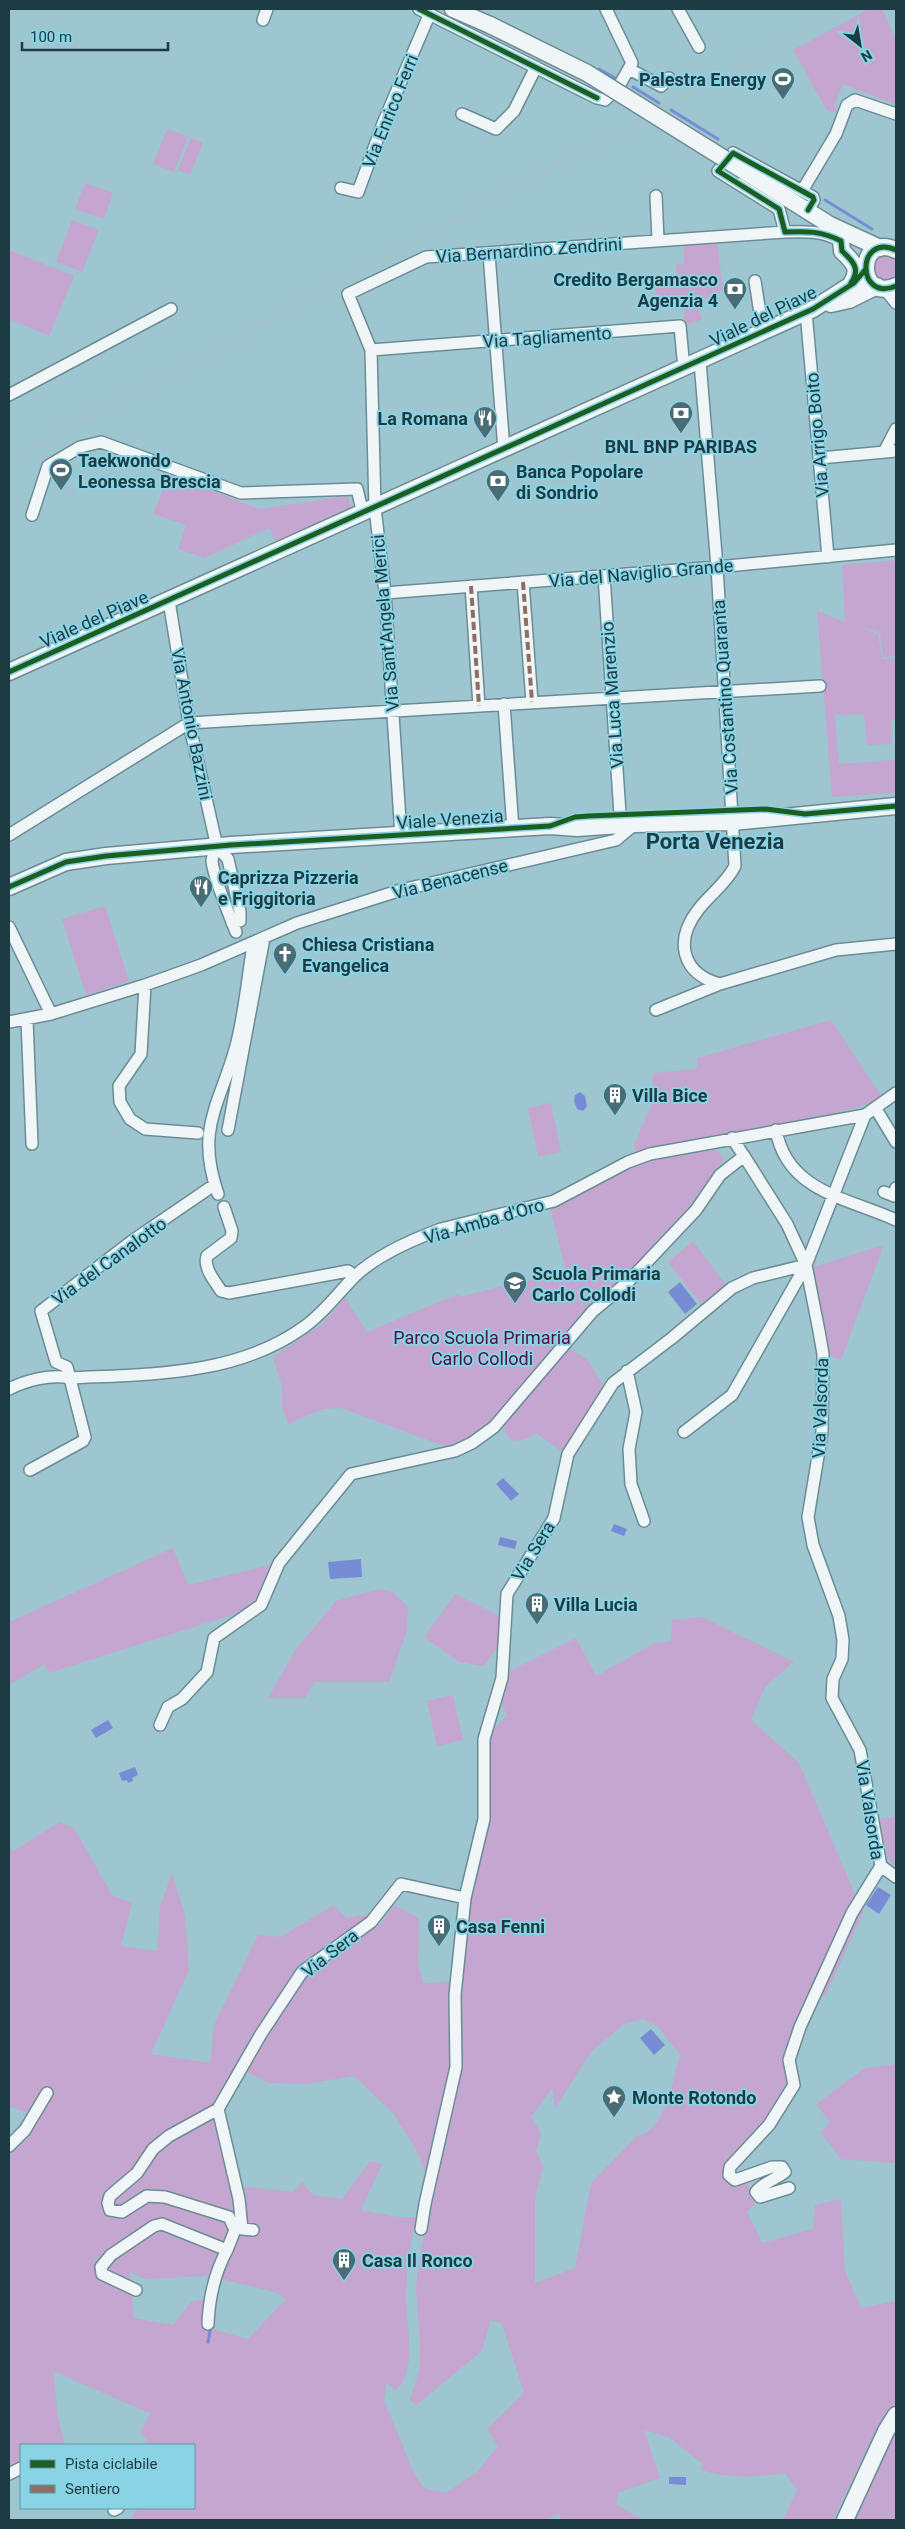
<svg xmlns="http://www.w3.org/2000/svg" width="905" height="2529" viewBox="0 0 905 2529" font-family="Roboto,sans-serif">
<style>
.green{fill:#c4a6d1;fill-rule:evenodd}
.water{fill:#768dd6}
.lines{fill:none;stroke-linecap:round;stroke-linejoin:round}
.stream{stroke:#768dd6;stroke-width:3}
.street-casing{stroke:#6b8c93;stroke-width:14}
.secondary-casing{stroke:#6b8c93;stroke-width:19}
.street{stroke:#f0f6f8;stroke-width:11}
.secondary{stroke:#f0f6f8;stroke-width:16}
.rail{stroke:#b4bfc2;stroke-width:3;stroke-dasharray:2.5 5;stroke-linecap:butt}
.secondary-bridge-casing{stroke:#6b8c93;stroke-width:19;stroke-linecap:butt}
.secondary-bridge{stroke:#f0f6f8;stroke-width:16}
.quiet{stroke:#8d6e63;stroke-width:4;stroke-dasharray:8 4;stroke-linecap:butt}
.cycleway-casing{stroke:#89d3e5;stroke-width:8}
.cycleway{stroke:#1b5e20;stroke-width:5}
.labels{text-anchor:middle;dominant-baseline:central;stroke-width:4;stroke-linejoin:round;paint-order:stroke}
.poi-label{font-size:18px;font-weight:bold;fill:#1c3b42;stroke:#89d3e5;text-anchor:start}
.street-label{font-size:18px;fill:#1c3b42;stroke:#89d3e5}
.park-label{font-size:18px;fill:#4e1245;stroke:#89d3e5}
.district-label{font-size:22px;font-weight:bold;fill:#1c3b42;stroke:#89d3e5}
</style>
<rect width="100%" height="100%" fill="#9ec6d0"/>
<path class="green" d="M869,9H882L896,40V105L843,84L834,106L837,107L835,112L827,111L793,50Z
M167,129L188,137L174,172L153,164Z
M191,138L203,143L190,175L178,170Z
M85,183L113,193L104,219L75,209Z
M72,220L99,230L82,272L56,262Z
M717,244L723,289L697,303L702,319L685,326L683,297L656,300L655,286L677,283L676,265L684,264L683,246Z
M9,250L74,276L49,336L9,319Z
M880,253L896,257V276C889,283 882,281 875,277L871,264Z
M168,477L192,483L259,509L348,496L351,509L276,541L269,528L205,558L178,549L186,525L153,514Z
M896,560V656L883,657L880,633L849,623L878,634L882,659L896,658V719L891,720L892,744L867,745L864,714L835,715L839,764L896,760V793L832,797L817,611L845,622L842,565Z
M105,906L129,981L86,995L62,919Z
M831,1020L882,1097C863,1107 844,1111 824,1116C762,1131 698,1135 637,1154L634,1145L652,1103L653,1073L697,1069V1058Z
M551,1103L561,1152L538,1157L528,1108Z
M713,1150L718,1151L724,1159L685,1212L629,1277L487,1429L452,1449L341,1408L323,1409L288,1424L282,1407V1386L273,1357L322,1324L345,1298L367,1332L458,1294L459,1297L566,1271L550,1208L640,1163Z
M693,1241L726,1285L701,1304L668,1262Z
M884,1245L841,1360L828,1355L817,1307L813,1267Z
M569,1348L587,1359L606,1389L564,1453L536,1433L527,1439L513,1441L506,1434L503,1422Z
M173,1548L188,1585L271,1565C265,1590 260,1599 238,1613L49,1673L44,1664L9,1685V1622Z
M379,1589L392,1592L408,1606L407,1630L389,1682H314L305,1698H268L296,1649L336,1601Z
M455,1594L503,1618L501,1644L483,1666L459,1662L424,1637Z
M702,1617L794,1662L765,1687L751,1720L799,1763L863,1913L825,1997L809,1992L789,2053L785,2092L767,2126L730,2158L731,2169C746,2178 751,2187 755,2204L747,2212L762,2243L813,2229L815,2205L841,2199L845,2271L861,2308L896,2301V2404L874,2434L833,2520H783L797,2490L785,2473C756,2477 729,2479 701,2470L703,2464L667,2436L644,2430L660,2478L618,2493L616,2505L644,2520H561L560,2514L545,2520H132L135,2511L143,2508H194V2445H150L140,2432L151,2414L53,2371L58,2417L65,2445H21V2463L9,2468V2155L13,2152L38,2117L9,2106V1847L14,1851L59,1822L74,1828L112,1895L132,1903L121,1946L157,1951L160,1907L172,1873L185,1915L189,1970L151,2054L210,2063L214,2025L258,1935L280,1937L334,1905L346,1918L365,1915L380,1925L394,1905L419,1918L418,1964L423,1983L453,1982L452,2067L428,2176L415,2148L392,2112L354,2076L306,2084L269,2083L246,2072L215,2106L238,2186L293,2192L302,2182L313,2195L342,2199L370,2161L382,2164L361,2210L396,2217H416C411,2241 407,2265 406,2289C404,2318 420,2369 396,2390L386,2383L384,2400L414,2473L424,2488L446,2493L477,2472L498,2446L487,2429L524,2393L502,2324L491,2320L481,2352L416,2405L410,2400L419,2371L420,2343L416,2289L418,2265L431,2196L455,2092L458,1995L489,1740L494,1728L507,1716L499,1697L508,1672L576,1638L596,1676L655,1643L671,1641L672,1620ZM643,2019L657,2026L680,2054C672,2080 667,2130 637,2136L591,2183L575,2268L535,2283V2200L543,2166L536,2151L541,2133L531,2117L552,2088L555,2109L590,2053L624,2024ZM130,2272L145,2279L206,2276L275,2292L286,2299L248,2339L215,2330L208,2298L191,2302L173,2325L134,2318Z
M453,1695L463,1740L437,1746L427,1701Z
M896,1816V1867L887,1857L880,1819Z
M896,2064V2163L841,2159L821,2133L830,2122L816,2104L865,2068Z
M896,2422V2520H851Z"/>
<path class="water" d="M580,1092L585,1096L587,1106L583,1111L577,1109L574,1101L575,1095Z
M680,1282L697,1304L685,1314L668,1292Z
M503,1478L519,1494L511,1501L496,1484Z
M614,1524L627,1529L624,1536L611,1531Z
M500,1537L517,1541L515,1549L498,1545Z
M361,1559L362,1577L330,1579L328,1562Z
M108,1720L113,1728L96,1738L91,1730Z
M135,1767L138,1775L132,1778L133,1781L128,1783L127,1780L122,1781L119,1773Z
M878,1887L891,1895L879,1914L866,1905Z
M651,2029L665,2045L654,2055L640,2038Z
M669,2477H686V2485L669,2484Z"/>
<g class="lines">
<path class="stream" d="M599,69L615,78
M633,87L659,103
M671,110L718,139
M825,200L872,229
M208,2342L211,2325"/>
<g class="street-casing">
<path id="street" d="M419,9L597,98L605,100L619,86L632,63L606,9
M678,9L699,47
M263,20L267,9
M629,69L661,86L669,78
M462,114L496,129L514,111L536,67
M341,188L358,192L384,121L430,13
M802,191L836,134L847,105L855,100L896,114
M656,196L658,240
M785,232L779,209L718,171L733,153L813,197L814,200L808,210
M489,254L504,450
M755,281L763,333
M884,288L896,303
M806,312L828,557
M371,350L680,326L684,369
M700,362L717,567L735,866C726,884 710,894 698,910C674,941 682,974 720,984
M9,395L171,309
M884,452L896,429
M820,458L896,451
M32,515L48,466L80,447L101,442L241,493L357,489L363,514
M604,576L620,814
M523,582L532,702
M471,586L479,706
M385,593L717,567L896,550
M169,601L189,723L217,847
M504,704L513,829
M9,835L189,723L820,686
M401,836L385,593L375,508L371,350L348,294L426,257L785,232C806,231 822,231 841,241
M232,923L240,921V912L228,859L217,847C215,851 212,857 212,861C214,879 229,914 236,932
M9,927L51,1014
M145,985L141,1054L119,1086L120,1102L130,1119L145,1129L198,1133
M656,1010L720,984L836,950L896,944
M27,1020L32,1144
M9,1022L51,1014L145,985L201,965L297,923L401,890L616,840L635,824
M876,1109L896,1142
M228,1130L264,938
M776,1130C787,1192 848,1198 896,1220
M744,1156L787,1224L806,1265L819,1331L823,1354L822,1432L808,1517L813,1545L839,1616L843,1640L842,1659L833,1679L832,1698L860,1750L881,1866L852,1913L800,2027L789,2060L794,2085L769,2125L730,2167L729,2175L735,2180L772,2167H782L785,2172C776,2179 761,2184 756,2192L760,2197L789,2188
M884,1192L894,1196L896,1188
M218,1194C195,1128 220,1105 236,1046C244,1016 247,983 252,952L251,943
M224,1207L232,1231L231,1238L207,1256C203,1268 215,1281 221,1291L229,1293L348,1271L355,1276
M627,1371L636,1412L629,1449L631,1484L644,1521
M9,1389C27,1380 50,1374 70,1378C150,1374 236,1376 304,1327C324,1313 338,1293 355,1276C376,1256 414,1239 441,1229L554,1201L628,1162L650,1154L865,1115L896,1093
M684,1432L732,1395L806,1265L865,1115
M30,1470L83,1441L85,1437L67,1367L56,1362L41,1311L132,1241L214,1185
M160,1725L168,1707L182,1699L207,1672L214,1638L261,1605L279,1563L351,1474L455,1451L472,1443L494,1427L593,1311L628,1282L696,1210L720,1175L744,1156L732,1138
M881,1866L896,1877
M9,2146L25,2130L47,2093
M421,2229L425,2204L456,2067L455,1995L465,1898L484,1819V1739L502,1678L507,1594L554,1518L568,1454L613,1383L672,1338L732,1288L753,1278L806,1265
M253,2230L242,2229L239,2199L218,2109L261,2034L302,1972L371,1922L401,1884L465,1898
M136,2290L102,2274L101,2267L111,2255L154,2226L162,2224L227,2250L235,2230L229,2217L165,2197L147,2196L122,2212L110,2210L108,2203L110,2196L137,2173L153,2149L169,2136L218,2109
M208,2324C209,2298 214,2274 227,2250
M9,2474L21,2468
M114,2510L118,2508"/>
</g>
<g class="secondary-casing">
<path id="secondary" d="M453,9L490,25
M744,171L830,225L880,248
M841,241L842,251C852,261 861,268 852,282
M896,250C856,232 856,303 896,286
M831,304L849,300L877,286
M9,672L813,309L854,283L865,270
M9,887L66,862L106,856L231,845L550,826L577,828L635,824L733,822L896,806
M845,2520L886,2431L896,2415"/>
</g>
<use href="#street" class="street"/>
<use href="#secondary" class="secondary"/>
<path class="rail" d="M9,461L850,9"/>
<g class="secondary-bridge-casing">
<path id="secondary-bridge" d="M490,25L587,73L744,171"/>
</g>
<use href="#secondary-bridge" class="secondary-bridge"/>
<path class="quiet" d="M523,582L532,702
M471,586L479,706"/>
<g class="cycleway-casing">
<path id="cycleway" d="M419,9L597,98
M808,210L814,200L813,197L733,153L718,171L779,209L785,232C806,231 822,231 841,241L842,251C853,261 861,269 851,283
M896,250C856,232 856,303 896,286
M9,672L813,309L854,283L865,270
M9,887L66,862L106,856L231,845L550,826L575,817L588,816L766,809L805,814L896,806"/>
</g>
<use href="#cycleway" class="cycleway"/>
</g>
<defs>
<g id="stadium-pin" transform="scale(1.25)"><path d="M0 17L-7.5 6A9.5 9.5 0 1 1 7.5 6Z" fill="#4a6c74" stroke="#89d3e5"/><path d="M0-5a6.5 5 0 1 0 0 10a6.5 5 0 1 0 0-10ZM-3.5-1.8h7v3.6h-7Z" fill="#fff"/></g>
<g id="bank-pin" transform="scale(1.25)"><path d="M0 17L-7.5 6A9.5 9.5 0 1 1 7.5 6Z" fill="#4a6c74" stroke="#89d3e5"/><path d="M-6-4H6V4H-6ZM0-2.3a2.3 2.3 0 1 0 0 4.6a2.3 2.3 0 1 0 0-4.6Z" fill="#fff"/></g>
<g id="restaurant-pin" transform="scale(1.25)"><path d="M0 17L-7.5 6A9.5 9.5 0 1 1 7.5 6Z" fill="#4a6c74" stroke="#89d3e5"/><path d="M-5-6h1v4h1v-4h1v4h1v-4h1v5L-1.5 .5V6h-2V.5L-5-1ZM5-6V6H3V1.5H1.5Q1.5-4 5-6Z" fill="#fff"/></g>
<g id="church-pin" transform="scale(1.25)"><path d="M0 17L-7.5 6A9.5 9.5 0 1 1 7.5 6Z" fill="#4a6c74" stroke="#89d3e5"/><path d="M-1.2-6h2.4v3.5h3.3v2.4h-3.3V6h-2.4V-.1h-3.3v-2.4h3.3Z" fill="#fff"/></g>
<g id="building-pin" transform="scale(1.25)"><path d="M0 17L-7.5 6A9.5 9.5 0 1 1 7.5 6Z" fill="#4a6c74" stroke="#89d3e5"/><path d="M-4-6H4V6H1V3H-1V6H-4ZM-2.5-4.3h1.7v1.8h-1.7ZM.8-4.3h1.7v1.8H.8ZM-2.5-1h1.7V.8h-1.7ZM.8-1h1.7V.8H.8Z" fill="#fff"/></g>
<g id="school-pin" transform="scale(1.25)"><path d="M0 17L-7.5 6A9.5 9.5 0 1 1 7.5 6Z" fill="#4a6c74" stroke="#89d3e5"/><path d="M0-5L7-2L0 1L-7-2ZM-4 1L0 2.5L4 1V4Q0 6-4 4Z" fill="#fff"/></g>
<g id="sight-pin" transform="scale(1.25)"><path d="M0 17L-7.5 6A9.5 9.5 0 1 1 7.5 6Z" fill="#4a6c74" stroke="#89d3e5"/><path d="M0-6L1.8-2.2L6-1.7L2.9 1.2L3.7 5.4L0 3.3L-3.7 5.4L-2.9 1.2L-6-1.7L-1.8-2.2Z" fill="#fff"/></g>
</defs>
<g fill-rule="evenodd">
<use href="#stadium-pin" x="783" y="79"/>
<use href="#bank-pin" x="735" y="289"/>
<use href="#bank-pin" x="681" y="413"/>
<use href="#restaurant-pin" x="485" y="418"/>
<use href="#stadium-pin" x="61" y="470"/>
<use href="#bank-pin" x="498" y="481"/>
<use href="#restaurant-pin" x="201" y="887"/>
<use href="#church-pin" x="285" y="954"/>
<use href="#building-pin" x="615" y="1095"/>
<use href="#school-pin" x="515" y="1283"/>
<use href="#building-pin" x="537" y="1604"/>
<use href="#building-pin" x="439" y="1926"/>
<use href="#sight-pin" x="614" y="2097"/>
<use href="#building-pin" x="344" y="2260"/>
</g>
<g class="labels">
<g class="poi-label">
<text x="766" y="79" text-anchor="end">Palestra Energy</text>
<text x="718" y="279" text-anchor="end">Credito Bergamasco<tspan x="718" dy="21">Agenzia 4</tspan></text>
<text x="468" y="418" text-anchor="end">La Romana</text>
<text x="681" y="446" text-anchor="middle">BNL BNP PARIBAS</text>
<text x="78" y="460">Taekwondo<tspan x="78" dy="21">Leonessa Brescia</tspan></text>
<text x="516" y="471">Banca Popolare<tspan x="516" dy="21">di Sondrio</tspan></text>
<text x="218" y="877">Caprizza Pizzeria<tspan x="218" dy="21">e Friggitoria</tspan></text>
<text x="302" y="944">Chiesa Cristiana<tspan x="302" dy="21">Evangelica</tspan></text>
<text x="632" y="1095">Villa Bice</text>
<text x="532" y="1273">Scuola Primaria<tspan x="532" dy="21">Carlo Collodi</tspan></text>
<text x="554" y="1604">Villa Lucia</text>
<text x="456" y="1926">Casa Fenni</text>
<text x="632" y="2097">Monte Rotondo</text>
<text x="362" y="2260">Casa Il Ronco</text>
</g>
<g class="street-label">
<text transform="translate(390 111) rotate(-68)">Via Enrico Ferri</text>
<text transform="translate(529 250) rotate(-4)">Via Bernardino Zendrini</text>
<text transform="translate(763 316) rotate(-26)">Viale del Piave</text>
<text transform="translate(547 337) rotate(-4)">Via Tagliamento</text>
<text transform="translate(817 435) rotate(-95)">Via Arrigo Boito</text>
<text transform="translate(641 573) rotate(-5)">Via del Naviglio Grande</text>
<text transform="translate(94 619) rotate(-24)">Viale del Piave</text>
<text transform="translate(385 623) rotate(-95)">Via Sant'Angela Merici</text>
<text transform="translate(612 695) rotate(-94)">Via Luca Marenzio</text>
<text transform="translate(725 697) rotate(-94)">Via Costantino Quaranta</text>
<text transform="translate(192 724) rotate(79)">Via Antonio Bazzini</text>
<text transform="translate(450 819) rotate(-4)">Viale Venezia</text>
<text transform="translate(450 879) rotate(-14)">Via Benacense</text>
<text transform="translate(484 1221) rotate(-16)">Via Amba d'Oro</text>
<text transform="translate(109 1261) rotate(-36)">Via del Canalotto</text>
<text transform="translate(820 1408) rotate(-88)">Via Valsorda</text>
<text transform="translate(533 1551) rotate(-59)">Via Sera</text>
<text transform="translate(870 1810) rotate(81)">Via Valsorda</text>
<text transform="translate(330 1953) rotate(-38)">Via Sera</text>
</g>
<g class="park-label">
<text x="482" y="1337">Parco Scuola Primaria<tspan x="482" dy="21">Carlo Collodi</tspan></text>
</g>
<g class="district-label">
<text x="715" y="841">Porta Venezia</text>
</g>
</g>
<rect width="905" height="2529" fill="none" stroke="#1c3b42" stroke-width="20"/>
<rect x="20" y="2444" width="175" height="65" fill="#89d3e5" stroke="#5d96a4"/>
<rect x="30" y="2460" width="25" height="8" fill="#1b5e20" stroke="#5d96a4"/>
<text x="65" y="2469" font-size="15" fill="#1c3b42">Pista ciclabile</text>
<rect x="30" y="2485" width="25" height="8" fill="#8d6e63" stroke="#5d96a4"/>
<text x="65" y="2494" font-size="15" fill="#1c3b42">Sentiero</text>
<g transform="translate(860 45) rotate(149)" stroke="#89d3e5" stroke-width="4" paint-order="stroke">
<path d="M0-4L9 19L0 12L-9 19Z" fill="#1c3b42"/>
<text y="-8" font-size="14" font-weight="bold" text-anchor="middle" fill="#1c3b42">N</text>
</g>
<path d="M22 42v8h146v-8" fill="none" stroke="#1c3b42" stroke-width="2.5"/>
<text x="30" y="42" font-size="15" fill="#1c3b42" stroke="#89d3e5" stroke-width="4" paint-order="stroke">100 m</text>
</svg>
